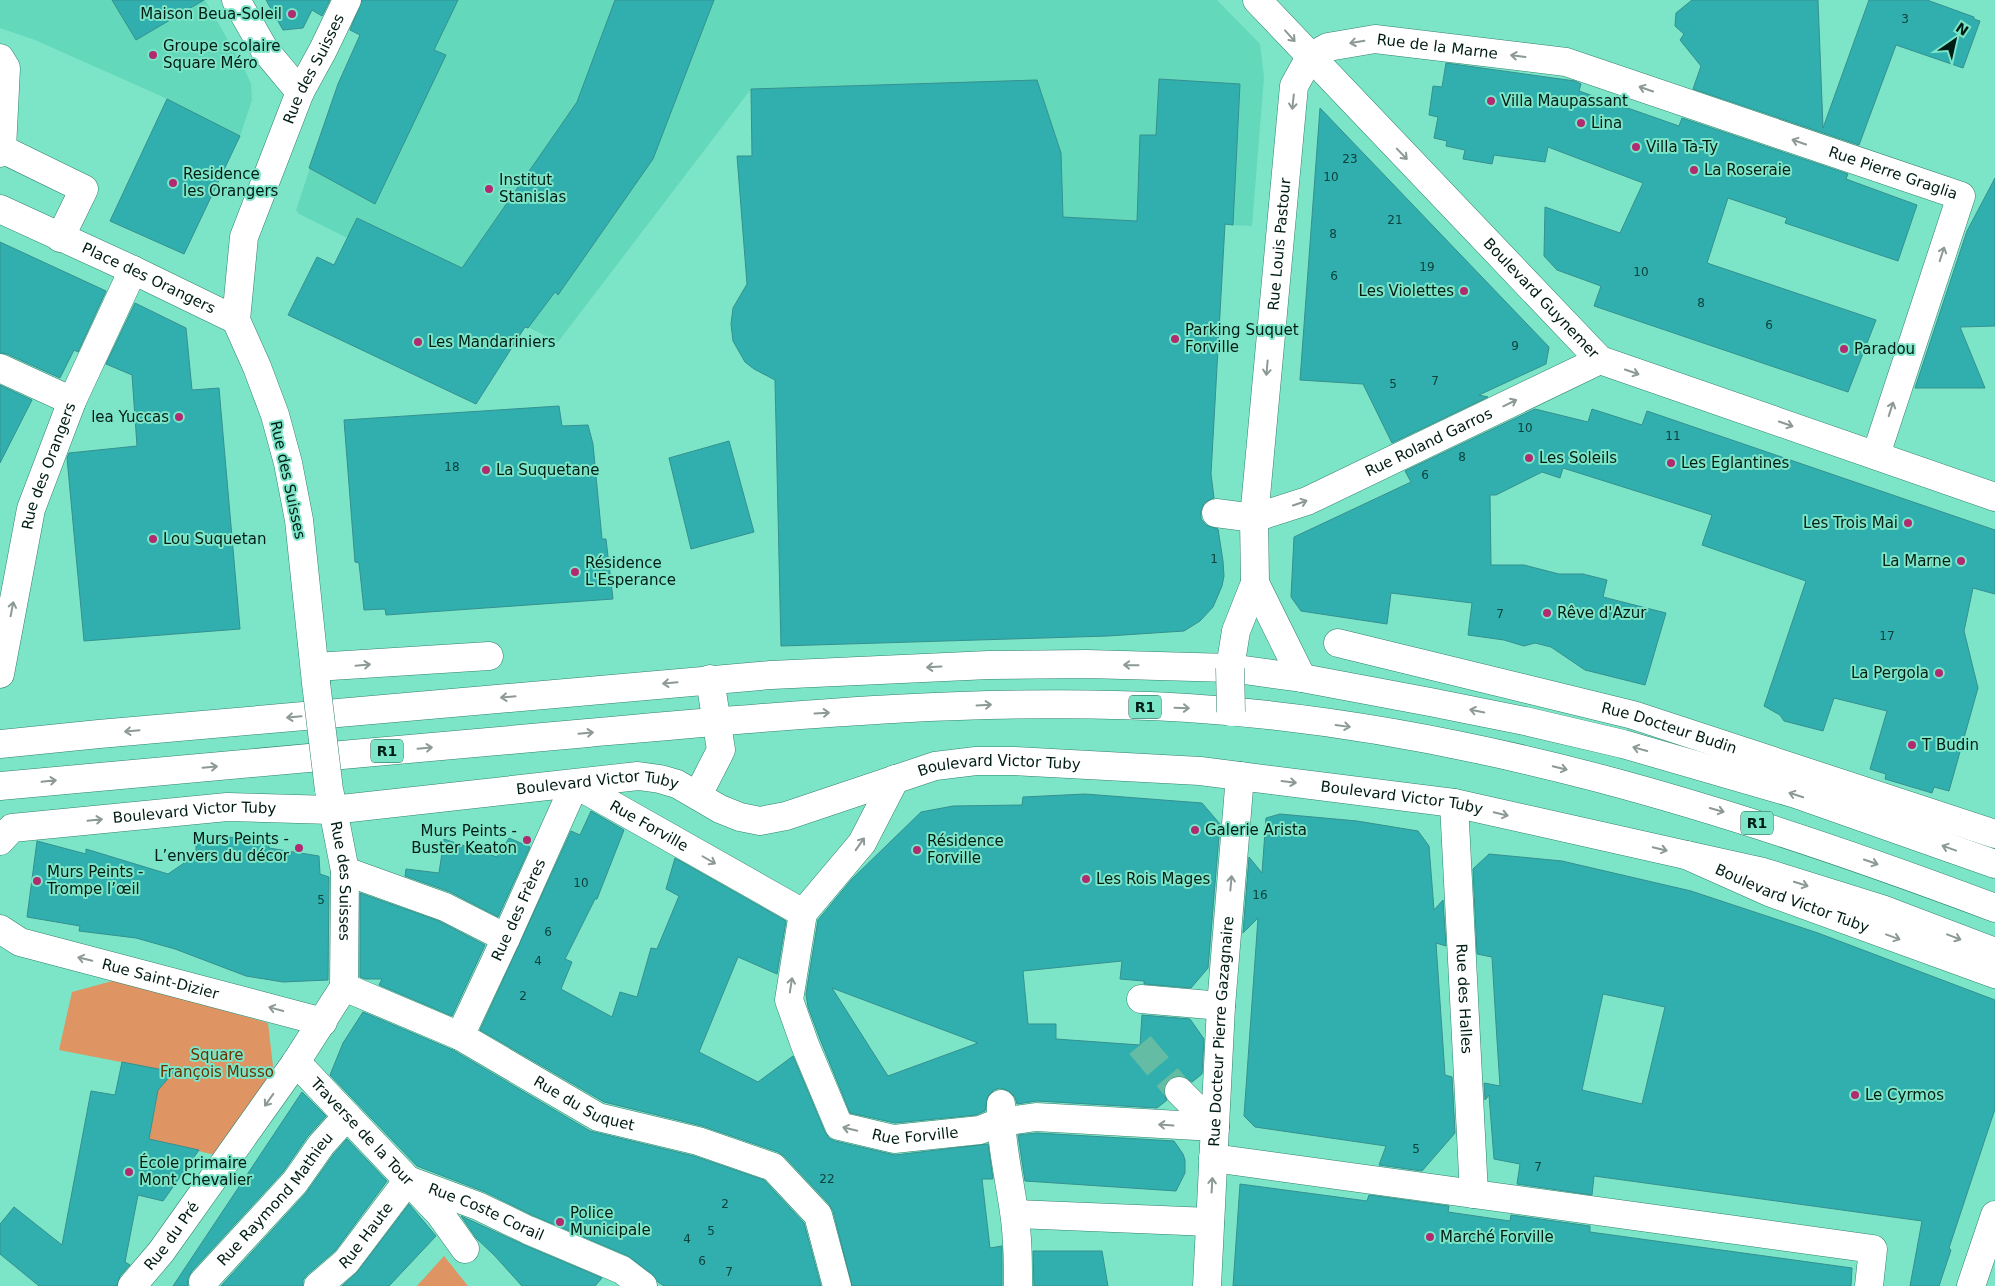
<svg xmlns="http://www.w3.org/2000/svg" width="1995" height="1286" viewBox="0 0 1995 1286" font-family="'DejaVu Sans',sans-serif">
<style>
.built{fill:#64d8ba}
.green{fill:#de9463}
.building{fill:#30afae;stroke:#35918f;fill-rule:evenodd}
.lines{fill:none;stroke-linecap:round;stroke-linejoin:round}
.minor-tunnel{stroke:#63bca3;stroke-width:28;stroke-dasharray:28 14;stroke-linecap:butt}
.minor-casing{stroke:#31826d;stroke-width:29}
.highway-casing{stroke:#31826d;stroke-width:29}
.minor{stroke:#fff;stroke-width:28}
.highway{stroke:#fff;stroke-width:28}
.minor-bridge-casing{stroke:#31826d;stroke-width:29;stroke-linecap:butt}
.minor-bridge{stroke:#fff;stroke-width:28}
.oneway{stroke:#8c9996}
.poi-dot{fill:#b02b70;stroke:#7ce4c7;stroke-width:2}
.labels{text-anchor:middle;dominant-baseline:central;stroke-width:4;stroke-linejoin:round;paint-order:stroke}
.number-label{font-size:12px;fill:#0c423b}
.shield{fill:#7ce4c7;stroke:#25594a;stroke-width:1}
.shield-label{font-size:14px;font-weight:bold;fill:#001d15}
.poi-label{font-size:15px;fill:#001d15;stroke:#7ce4c7;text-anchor:start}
.street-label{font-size:15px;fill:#001d15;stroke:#7ce4c7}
.park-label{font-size:15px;fill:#6b3200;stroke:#7ce4c7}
</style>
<rect width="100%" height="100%" fill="#7ce4c7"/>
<path class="built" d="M0,0H205L245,70L251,84L252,100L240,136L161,96L35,40L0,28Z
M377,0H1217L1260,44L1264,77L1252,226L1063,217L1061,153L1037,80L751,89L558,342L299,214L296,210L338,84Z"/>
<path class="green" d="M116,980L268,1023L274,1075L219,1156L149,1139L162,1070L59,1050L72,992Z
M444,1256L468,1286H417Z"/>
<path class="building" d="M112,0H204L136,40Z
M266,0H330L322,16L312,10L303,28L283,30Z
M362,0H458L434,50L446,55L375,204L309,168L338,84L360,35L350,30Z
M615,0H714L653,159L558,295L555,292L528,328L525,327L476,404L288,315L317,257L334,265L357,218L462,268L577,102Z
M1692,0H1818L1823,128L1869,0H1927L1974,17V19L1980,21L1963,68L1896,45L1859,145L1693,89L1701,66L1680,40L1684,34L1675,26L1676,13Z
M1446,63L1575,81L1581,84L1579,91L1679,126L1682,118L1848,174L1846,179L1917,205L1898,261L1785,223L1787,218L1728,198L1707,263L1876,320L1848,392L1594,306L1601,286L1557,270L1544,256L1545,207L1620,233L1643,183L1548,147L1545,162L1494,155L1492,164L1463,159L1465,150L1446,146L1447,141L1434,138L1438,117L1429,115L1433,86L1442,87Z
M1159,79L1240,84L1233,225L1225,224L1211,474L1214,498L1204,503L1201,511V519L1206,525L1218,529L1223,561L1224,576L1222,586L1213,607L1200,621L1184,631L1108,636L781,646L775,380L754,369L745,362L733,341L731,324L733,308L747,284L737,156H752L751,89L1037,80L1061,153L1063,217L1137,221L1140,135H1156Z
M167,99L240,136L184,254L110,221Z
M1320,108L1549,347L1546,364L1479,395L1488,397L1392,443L1363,384L1300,380Z
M1995,178V326L1960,327L1985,388H1915L1967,231Z
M0,242L106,291L78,352L74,350L60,378L7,354L0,353Z
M135,303L186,328L192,390L219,388L240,629L84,641L67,458L69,453L137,446L132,375L106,364Z
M0,385L32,400L0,463Z
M559,406L562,426L588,425L593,444L602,539H606L613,599L386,615L385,609L364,610L359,563L355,562L344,420Z
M1535,409L1588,422L1592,409L1642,425L1647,411L1995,530V594L1973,588L1964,631L1978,688L1949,791L1934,787L1932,793L1885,779L1886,774L1870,769L1887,711L1834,698L1823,731L1784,721L1780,715L1764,706L1806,581L1702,545L1712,515L1563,468L1560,478L1542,472L1496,495H1490L1491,565H1524L1559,574H1583L1607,580L1603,597L1666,613L1645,685L1585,670L1551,647L1535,643L1524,646L1504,640L1468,635L1472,603L1391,593L1387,624L1301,611L1291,597L1294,537L1411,482L1405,471Z
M729,441L754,532L691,549L669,458Z
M1085,794L1202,803L1220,824L1208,968L1191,988L1144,984V981L1120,979L1122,961L1023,971L1028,1024H1056V1039L1140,1045L1142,1015L1190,1019L1204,1039L1202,1074L1192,1082L1183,1076H1175L1168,1080L1164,1087V1095L1167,1100L1157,1108L1037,1101L1017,1104L1015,1097L1009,1091L1000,1088L994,1090L988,1096L985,1111L976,1115L895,1123L850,1113L820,1039L808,1007L806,994L818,920L852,879L921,812L953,806L1022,805L1023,797ZM832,988L978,1043L888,1076Z
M591,811L624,830L597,899H595L565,959L572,962L561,989L612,1017L620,992L637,997L651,948L657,949L679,896L666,889L675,858L786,921L777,974L738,957L699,1052L758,1082L793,1056L825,1132L829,1138L835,1141L895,1155L988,1144L993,1179H982L990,1248L1002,1246V1286H852L833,1211L829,1204L784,1156L778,1152L702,1126L604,1102L480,1030L571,831L580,835Z
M1280,814L1357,821L1418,831L1429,846L1434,910L1443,900L1446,946L1436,943L1445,1075L1452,1077L1455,1133L1422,1171L1379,1165L1386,1146L1255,1127L1244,1116L1258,918L1243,933L1249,857L1262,873L1266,818Z
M209,835L248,839L268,838L269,848L319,856L320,874L329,877L328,980L283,982L246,976L175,949L136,938L79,931L80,926L27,917L37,841L86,854V849L168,874L196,855V838H209Z
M509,838L530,847L498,917L450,892L405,876L406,869L439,873L444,839L497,857Z
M1489,854L1562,861L1691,891L1818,933L1995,1000V1109L1949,1248L1951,1250L1939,1286H1910L1922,1221L1594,1176L1592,1195L1517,1184L1520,1164L1494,1159L1489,1095L1485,1100L1484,1083L1500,1086L1497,1040L1492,957L1477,954L1473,869ZM1603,994L1665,1007L1642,1104L1582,1090Z
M360,893L439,921L485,945L452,1016L379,985L382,979H365L360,977Z
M363,1012L453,1050L590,1131L694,1156L764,1180L804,1223L821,1286H664L658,1282L652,1274L628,1256L534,1216L485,1192L417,1166L330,1075L343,1043Z
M122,1062L174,1072L158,1090L149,1139L199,1150L163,1201L138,1195L125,1262L130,1265L120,1276L117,1286H39L0,1254V1224L14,1207L62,1245L91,1091L115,1095Z
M302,1092L326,1116L308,1136L283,1172L192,1271L188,1278V1286H173Z
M1037,1133L1174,1141L1183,1154L1185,1160V1173L1176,1191L1025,1181L1018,1135Z
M347,1139L387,1181L335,1251L308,1274L303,1280V1286H221L306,1193L333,1155Z
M1240,1184L1367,1201L1369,1195L1449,1206L1448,1212L1510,1221L1511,1215L1590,1226V1232L1852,1268L1851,1286H1233Z
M409,1204L436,1236L389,1286H342L358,1271Z
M461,1216L522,1244L602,1278L595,1286H522L494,1255L476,1238Z
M1033,1251H1102L1108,1286H1034Z"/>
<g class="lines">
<path class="minor-tunnel" d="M1140,1045L1179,1091"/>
<g class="minor-casing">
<g id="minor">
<path d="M236,0L264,49L300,92"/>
<path id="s1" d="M1257,0L1600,360L1995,497"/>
<path d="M0,58L6,68L2,149"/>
<path d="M0,153L2,149L84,189L60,238"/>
<path id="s2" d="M0,209L133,270L236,320"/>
<path d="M0,368L72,401"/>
<path id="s3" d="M1216,513L1254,518L1307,501L1600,360"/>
<path id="s4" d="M1338,643L1633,715L1995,834"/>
<path d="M315,667L489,656"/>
<path d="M1230,668L1236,631L1255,583"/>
<path id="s5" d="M0,674L31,509L72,401L133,270"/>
<path id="s6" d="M1302,678L1255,583L1254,518L1294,86L1310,57L1328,47L1375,39L1566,62L1961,196L1876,455"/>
<path id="s7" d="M316,683L299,520L288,463L275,415L257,367L236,320L244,237L300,92L323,50L347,0"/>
<path id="s8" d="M895,779L862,843L803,913L789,1000L805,1045L839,1126L894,1139L980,1130L1000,1122L1036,1117L1215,1127"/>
<path id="s9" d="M330,794L345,871L344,987"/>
<path d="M698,795L721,750L710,679"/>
<path id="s10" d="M1454,803L1474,1194"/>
<path id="s11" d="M0,841L12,828L227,807L332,810L638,776L660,779L677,784L720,809L740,817L760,821L786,816L935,766L976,761H1014L1200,771L1454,803L1686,855L1769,892L1995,974"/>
<path d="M345,871L445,907L506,938"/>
<path id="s12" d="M0,929L20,942L323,1022"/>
<path id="s13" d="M344,987L460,1036L598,1117L698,1141L773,1167L818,1215L837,1286"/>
<path d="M1141,999L1221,1006"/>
<path id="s14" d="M460,1036L506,938L575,784L803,913"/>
<path id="s15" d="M296,1062L440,1214L465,1249"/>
<path d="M1179,1091L1215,1127"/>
<path d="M1001,1104C1000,1140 1009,1176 1014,1212C1018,1237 1018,1261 1018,1286"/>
<path d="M1213,1158L1873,1249L1869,1286"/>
<path d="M1015,1214L1210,1222"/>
<path id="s16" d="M203,1282L295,1182L321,1145L347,1116"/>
<path id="s17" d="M132,1286L161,1252L296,1062L344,987"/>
<path id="s18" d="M318,1286L346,1262L408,1180L478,1206L528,1230L622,1270L643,1286"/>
<path id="s19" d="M1207,1286L1221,1006L1240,776"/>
<path d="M1971,1286L1995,1215"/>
</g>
</g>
<g class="highway-casing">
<path id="highway" d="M0,744L99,734L771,675L989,665L1087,664L1230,668L1302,678L1430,702L1525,721L1623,744L1796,794L1995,864
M0,786C196,767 392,751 588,733C788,715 987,696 1188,708C1466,726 1735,810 1995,908
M1686,855L1763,872L1882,909L1995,952"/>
</g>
<use href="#minor" class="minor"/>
<use href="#highway" class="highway"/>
<g class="minor-bridge-casing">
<path id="minor-bridge" d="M1230,668L1231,712
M316,683L329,790"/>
</g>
<use href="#minor-bridge" class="minor-bridge"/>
</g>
<defs><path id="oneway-shaft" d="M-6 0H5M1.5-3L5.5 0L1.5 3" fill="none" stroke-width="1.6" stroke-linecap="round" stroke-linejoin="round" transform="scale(1.25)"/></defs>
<g class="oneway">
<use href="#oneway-shaft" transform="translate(1290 36) rotate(48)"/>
<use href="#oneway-shaft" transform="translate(1357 42) rotate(171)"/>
<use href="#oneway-shaft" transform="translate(1518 56) rotate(-173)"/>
<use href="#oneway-shaft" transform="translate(1646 89) rotate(-161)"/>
<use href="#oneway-shaft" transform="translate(1293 102) rotate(96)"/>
<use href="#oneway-shaft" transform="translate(1799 142) rotate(-161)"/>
<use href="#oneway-shaft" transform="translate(1402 154) rotate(46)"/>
<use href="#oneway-shaft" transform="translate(1942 254) rotate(-72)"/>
<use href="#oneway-shaft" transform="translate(1267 368) rotate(95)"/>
<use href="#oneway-shaft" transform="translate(1632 372) rotate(19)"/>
<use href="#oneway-shaft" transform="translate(1510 403) rotate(-26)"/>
<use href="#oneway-shaft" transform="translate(1891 409) rotate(-72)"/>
<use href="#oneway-shaft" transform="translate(1786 424) rotate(19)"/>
<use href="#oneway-shaft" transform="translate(1300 503) rotate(-19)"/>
<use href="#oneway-shaft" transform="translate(12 609) rotate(-79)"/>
<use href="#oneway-shaft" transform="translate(363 665) rotate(-5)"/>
<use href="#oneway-shaft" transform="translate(1131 665) rotate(-179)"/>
<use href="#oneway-shaft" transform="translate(934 667) rotate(177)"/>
<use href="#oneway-shaft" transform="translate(670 683) rotate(175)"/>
<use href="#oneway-shaft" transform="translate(508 697) rotate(175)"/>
<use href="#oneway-shaft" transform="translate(984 705) rotate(-3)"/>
<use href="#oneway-shaft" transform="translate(1182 708) rotate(2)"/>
<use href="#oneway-shaft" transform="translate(1477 711) rotate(-169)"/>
<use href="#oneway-shaft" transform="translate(822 713) rotate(-3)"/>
<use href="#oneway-shaft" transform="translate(294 717) rotate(175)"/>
<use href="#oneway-shaft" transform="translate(1343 726) rotate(8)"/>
<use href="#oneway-shaft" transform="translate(132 731) rotate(175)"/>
<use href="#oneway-shaft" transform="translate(586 733) rotate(-5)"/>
<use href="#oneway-shaft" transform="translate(425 748) rotate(-5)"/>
<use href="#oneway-shaft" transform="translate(1640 749) rotate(-165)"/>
<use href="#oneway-shaft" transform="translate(210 767) rotate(-5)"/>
<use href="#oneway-shaft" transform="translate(1560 768) rotate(14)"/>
<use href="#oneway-shaft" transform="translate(49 781) rotate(-6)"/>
<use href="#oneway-shaft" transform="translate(1289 782) rotate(7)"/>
<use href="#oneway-shaft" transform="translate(1796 795) rotate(-162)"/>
<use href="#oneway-shaft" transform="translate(1717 810) rotate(16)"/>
<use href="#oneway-shaft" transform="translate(1501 814) rotate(13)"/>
<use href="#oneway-shaft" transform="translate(95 820) rotate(-6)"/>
<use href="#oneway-shaft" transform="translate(860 844) rotate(-55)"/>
<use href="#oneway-shaft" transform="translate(1949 848) rotate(-160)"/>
<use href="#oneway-shaft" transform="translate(1660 849) rotate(13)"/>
<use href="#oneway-shaft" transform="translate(709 860) rotate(30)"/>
<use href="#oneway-shaft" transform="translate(1871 862) rotate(19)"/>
<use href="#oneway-shaft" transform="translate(1231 883) rotate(-85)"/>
<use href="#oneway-shaft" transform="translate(1801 884) rotate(17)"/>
<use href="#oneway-shaft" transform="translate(1893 937) rotate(20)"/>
<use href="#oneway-shaft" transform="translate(1954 937) rotate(21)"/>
<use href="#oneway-shaft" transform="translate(85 959) rotate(-166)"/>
<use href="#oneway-shaft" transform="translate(791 985) rotate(-81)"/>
<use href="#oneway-shaft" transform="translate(276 1009) rotate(-165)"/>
<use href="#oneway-shaft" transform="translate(269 1100) rotate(125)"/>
<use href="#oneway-shaft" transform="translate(1166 1125) rotate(-176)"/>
<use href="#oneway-shaft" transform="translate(850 1129) rotate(-167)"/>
<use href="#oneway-shaft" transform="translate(1212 1185) rotate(-87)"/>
</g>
<g class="poi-dot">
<circle cx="292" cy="14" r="5"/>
<circle cx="153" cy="55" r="5"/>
<circle cx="1491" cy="101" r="5"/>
<circle cx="1581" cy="123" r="5"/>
<circle cx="1636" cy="147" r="5"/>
<circle cx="1694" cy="170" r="5"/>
<circle cx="173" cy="183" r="5"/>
<circle cx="489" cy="189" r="5"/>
<circle cx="1464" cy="291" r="5"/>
<circle cx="1175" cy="339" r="5"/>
<circle cx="418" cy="342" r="5"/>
<circle cx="1844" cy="349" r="5"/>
<circle cx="179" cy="417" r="5"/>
<circle cx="1529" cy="458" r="5"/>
<circle cx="1671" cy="463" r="5"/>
<circle cx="486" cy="470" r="5"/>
<circle cx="1908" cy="523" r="5"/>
<circle cx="153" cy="539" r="5"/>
<circle cx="1961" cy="561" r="5"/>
<circle cx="575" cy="572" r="5"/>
<circle cx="1547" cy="613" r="5"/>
<circle cx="1939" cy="673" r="5"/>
<circle cx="1912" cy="745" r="5"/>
<circle cx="1195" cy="830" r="5"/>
<circle cx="527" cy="840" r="5"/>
<circle cx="299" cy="848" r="5"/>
<circle cx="917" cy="850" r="5"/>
<circle cx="1086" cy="879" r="5"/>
<circle cx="37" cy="881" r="5"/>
<circle cx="1855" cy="1095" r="5"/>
<circle cx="129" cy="1172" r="5"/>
<circle cx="560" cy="1222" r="5"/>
<circle cx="1430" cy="1237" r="5"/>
</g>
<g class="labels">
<g class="number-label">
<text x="1905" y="19">3</text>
<text x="1350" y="159">23</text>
<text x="1331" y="177">10</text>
<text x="1395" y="220">21</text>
<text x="1333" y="234">8</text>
<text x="1427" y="267">19</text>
<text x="1641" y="272">10</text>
<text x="1334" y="276">6</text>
<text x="1701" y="303">8</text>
<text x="1769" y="325">6</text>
<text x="1515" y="346">9</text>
<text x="1435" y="381">7</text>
<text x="1393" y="384">5</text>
<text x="1525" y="428">10</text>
<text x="1673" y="436">11</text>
<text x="1462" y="457">8</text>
<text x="452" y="467">18</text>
<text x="1425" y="475">6</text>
<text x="1214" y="559">1</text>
<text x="1500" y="614">7</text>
<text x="1887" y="636">17</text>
<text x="581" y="883">10</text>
<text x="1260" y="895">16</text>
<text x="321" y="900">5</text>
<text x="548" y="932">6</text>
<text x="538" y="961">4</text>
<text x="523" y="996">2</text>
<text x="1416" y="1149">5</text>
<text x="1538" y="1167">7</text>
<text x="827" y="1179">22</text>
<text x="725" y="1204">2</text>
<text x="711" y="1231">5</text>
<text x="687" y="1239">4</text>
<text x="702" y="1261">6</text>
<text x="729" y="1272">7</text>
</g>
<g class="shield">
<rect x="1129" y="695.5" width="32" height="23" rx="4"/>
<rect x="371" y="739.5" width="32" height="23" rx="4"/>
<rect x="1741" y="811.5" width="32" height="23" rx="4"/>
</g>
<g class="shield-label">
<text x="1145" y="707">R1</text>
<text x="387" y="751">R1</text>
<text x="1757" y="823">R1</text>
</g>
<g class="poi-label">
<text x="282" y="14" text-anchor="end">Maison Beua-Soleil</text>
<text x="163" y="46">Groupe scolaire<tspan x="163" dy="17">Square Méro</tspan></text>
<text x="1501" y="101">Villa Maupassant</text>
<text x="1591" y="123">Lina</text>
<text x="1646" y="147">Villa Ta-Ty</text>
<text x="1704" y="170">La Roseraie</text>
<text x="183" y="174">Residence<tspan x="183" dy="17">les Orangers</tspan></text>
<text x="499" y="180">Institut<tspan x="499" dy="17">Stanislas</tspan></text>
<text x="1454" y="291" text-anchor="end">Les Violettes</text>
<text x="1185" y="330">Parking Suquet<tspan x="1185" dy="17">Forville</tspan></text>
<text x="428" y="342">Les Mandariniers</text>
<text x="1854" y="349">Paradou</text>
<text x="169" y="417" text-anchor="end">lea Yuccas</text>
<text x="1539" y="458">Les Soleils</text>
<text x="1681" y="463">Les Eglantines</text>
<text x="496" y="470">La Suquetane</text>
<text x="1898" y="523" text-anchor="end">Les Trois Mai</text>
<text x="163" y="539">Lou Suquetan</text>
<text x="1951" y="561" text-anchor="end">La Marne</text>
<text x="585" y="563">Résidence<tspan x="585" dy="17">L'Esperance</tspan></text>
<text x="1557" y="613">Rêve d'Azur</text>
<text x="1929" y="673" text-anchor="end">La Pergola</text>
<text x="1922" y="745">T Budin</text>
<text x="1205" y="830">Galerie Arista</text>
<text x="517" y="831" text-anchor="end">Murs Peints -<tspan x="517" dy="17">Buster Keaton</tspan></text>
<text x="289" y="839" text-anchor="end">Murs Peints -<tspan x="289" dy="17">L’envers du décor</tspan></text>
<text x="927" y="841">Résidence<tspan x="927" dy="17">Forville</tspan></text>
<text x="47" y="872">Murs Peints -<tspan x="47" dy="17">Trompe l’œil</tspan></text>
<text x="1096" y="879">Les Rois Mages</text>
<text x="1865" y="1095">Le Cyrmos</text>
<text x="139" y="1163">École primaire<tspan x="139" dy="17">Mont Chevalier</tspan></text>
<text x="570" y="1213">Police<tspan x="570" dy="17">Municipale</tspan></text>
<text x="1440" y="1237">Marché Forville</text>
</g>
<g class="street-label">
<text stroke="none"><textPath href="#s6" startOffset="769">Rue de la Marne</textPath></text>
<text stroke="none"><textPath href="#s7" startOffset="640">Rue des Suisses</textPath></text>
<text stroke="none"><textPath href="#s6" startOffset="1244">Rue Pierre Graglia</textPath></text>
<text stroke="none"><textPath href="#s6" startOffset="446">Rue Louis Pastour</textPath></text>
<text stroke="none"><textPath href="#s2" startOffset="164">Place des Orangers</textPath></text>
<text stroke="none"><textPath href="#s1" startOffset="412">Boulevard Guynemer</textPath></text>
<text stroke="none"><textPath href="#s3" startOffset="229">Rue Roland Garros</textPath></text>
<text stroke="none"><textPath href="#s5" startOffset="214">Rue des Orangers</textPath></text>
<text transform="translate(288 480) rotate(78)">Rue des Suisses</text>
<text stroke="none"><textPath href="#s4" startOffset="342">Rue Docteur Budin</textPath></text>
<text stroke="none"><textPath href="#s11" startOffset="1026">Boulevard Victor Tuby</textPath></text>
<text stroke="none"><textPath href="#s11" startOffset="606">Boulevard Victor Tuby</textPath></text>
<text stroke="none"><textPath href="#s11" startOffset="1431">Boulevard Victor Tuby</textPath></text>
<text stroke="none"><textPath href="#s11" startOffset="201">Boulevard Victor Tuby</textPath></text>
<text stroke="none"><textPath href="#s14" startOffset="362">Rue Forville</textPath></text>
<text stroke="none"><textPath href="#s9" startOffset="88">Rue des Suisses</textPath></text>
<text stroke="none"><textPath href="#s11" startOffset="1836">Boulevard Victor Tuby</textPath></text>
<text stroke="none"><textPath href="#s14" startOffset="139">Rue des Frères</textPath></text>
<text stroke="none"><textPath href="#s12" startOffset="169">Rue Saint-Dizier</textPath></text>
<text stroke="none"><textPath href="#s10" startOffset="196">Rue des Halles</textPath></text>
<text stroke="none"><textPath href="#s19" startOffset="255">Rue Docteur Pierre Gazagnaire</textPath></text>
<text stroke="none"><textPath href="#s13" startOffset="268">Rue du Suquet</textPath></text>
<text stroke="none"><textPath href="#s15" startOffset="96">Traverse de la Tour</textPath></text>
<text stroke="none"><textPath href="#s8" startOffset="465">Rue Forville</textPath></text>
<text stroke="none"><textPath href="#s16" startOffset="110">Rue Raymond Mathieu</textPath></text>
<text stroke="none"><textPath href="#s18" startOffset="224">Rue Coste Corail</textPath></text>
<text stroke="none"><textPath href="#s18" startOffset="70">Rue Haute</textPath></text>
<text stroke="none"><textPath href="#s17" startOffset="64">Rue du Pré</textPath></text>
</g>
<g class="park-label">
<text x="217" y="1055">Square<tspan x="217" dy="17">François Musso</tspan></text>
</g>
</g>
<g transform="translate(1955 40) rotate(34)" stroke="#7ce4c7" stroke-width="4" paint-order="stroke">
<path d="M0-4L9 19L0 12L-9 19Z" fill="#001d15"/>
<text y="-8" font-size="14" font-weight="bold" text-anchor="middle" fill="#001d15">N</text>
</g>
</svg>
